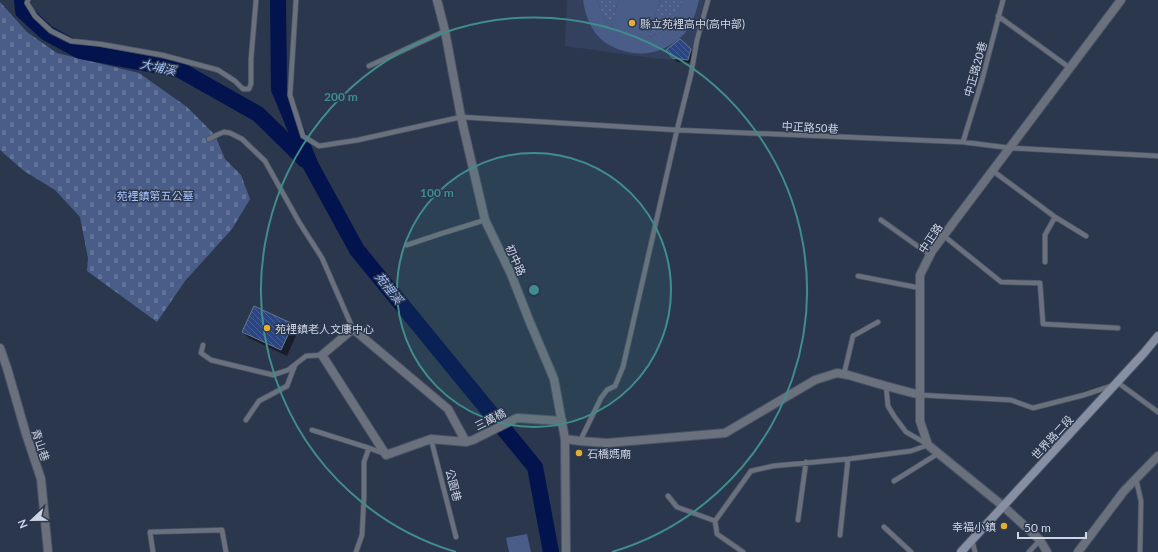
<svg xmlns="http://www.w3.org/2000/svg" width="1158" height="552" viewBox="0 0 1158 552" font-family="Lato,'Noto Sans TC',sans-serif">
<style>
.built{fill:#33415e}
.grass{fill:url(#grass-dots)}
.cemetery{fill:url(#cemetery-stones)}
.park{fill:#495d88}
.shadow{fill:#0007}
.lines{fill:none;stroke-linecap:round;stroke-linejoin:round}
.river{stroke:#02134e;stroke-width:16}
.building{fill:url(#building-back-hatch);stroke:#697791}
.service-casing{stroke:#485368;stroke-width:6}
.minor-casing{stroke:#485368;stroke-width:10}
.tertiary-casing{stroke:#485368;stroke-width:10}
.secondary-casing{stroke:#485368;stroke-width:10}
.service{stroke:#6a707c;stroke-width:4.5}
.minor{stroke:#6a707c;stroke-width:8}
.tertiary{stroke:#6a707c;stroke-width:8}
.secondary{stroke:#8690a2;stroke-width:8}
.ring{fill:none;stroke:#3f8e8c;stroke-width:2}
.poi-dot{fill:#e2ae34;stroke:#2b374d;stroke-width:1.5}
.labels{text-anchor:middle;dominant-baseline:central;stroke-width:3;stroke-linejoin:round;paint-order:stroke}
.poi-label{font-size:11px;fill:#ced5e4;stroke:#2b374d;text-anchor:start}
.street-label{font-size:11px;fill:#ced5e4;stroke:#2b374d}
.park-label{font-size:11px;fill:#aac6fe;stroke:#2b374d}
.water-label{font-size:12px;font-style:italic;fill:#a3bef5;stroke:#2b374d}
.centre{fill:#3f8e8c;stroke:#2b374d;stroke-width:2}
.ring-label{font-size:12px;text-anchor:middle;font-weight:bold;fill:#3f8e8c;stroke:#2b374d;stroke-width:3;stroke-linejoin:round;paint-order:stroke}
</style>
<defs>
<pattern id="grass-dots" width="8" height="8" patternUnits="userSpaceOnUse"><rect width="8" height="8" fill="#495d88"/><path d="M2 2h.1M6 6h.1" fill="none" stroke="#627399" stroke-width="1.8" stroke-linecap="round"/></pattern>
<pattern id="cemetery-stones" width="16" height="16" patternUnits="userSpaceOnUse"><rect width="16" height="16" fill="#495d88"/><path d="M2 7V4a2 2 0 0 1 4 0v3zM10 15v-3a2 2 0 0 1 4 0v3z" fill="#627399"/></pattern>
<pattern id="building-back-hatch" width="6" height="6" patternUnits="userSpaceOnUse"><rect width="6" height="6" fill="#294583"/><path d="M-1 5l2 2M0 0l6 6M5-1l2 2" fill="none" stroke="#475f94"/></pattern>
</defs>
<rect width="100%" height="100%" fill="#2b374d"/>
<path class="built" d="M567,0H704L689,61L652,58L565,46Z"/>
<path class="grass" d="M597,0H618L612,27L604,19Z
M660,0H683C677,20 670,31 649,37Z"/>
<path class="cemetery" d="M0,2L27,32L57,53L139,73L187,107L215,135L225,159L241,175L250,199L232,229L185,281L157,322L87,271L88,258L80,217L55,190L24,171L0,150Z"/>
<path class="park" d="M583,0H597L604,19L612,27L618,0H660L649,37C670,31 677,20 683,0H699C696,12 693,24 684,34C664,55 636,59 611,46C608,44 605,43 603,41C591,31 585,15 583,0Z
M527,534L531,552H509L506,538Z"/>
<path class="shadow" d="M680,41L694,54L692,63L677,62L673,57Z
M292,325L298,331L287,356L249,338L243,332Z"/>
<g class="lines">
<path class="river" d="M22,0L23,11L47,33L80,51L180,70L258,114L305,160
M278,0L279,89L311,166L357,250L535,467L551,552"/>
</g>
<path class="building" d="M680,39L691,49L688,60L672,58L666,50Z
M254,306L293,324L281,350L242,332Z"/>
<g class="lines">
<g class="service-casing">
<path id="service" d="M28,0L27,3L35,16L51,31L71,41L100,44L162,55L218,70L235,81L243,89H249L251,84V59L256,0
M296,0L290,95L303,136L319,146L358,140L461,117L677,130L963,142L1010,148L1158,156
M998,16L1070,68
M369,66L445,31
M209,139L219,134L224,132L230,133L242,139L265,161L299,222L322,258L353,329
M963,142L982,80L1003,0
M993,171L1055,217L1086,236
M881,220L930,255
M944,236L1001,282L1040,283L1043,324L1118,328
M407,245L440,234L485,220
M1045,262V235L1055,217
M858,276L920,288
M203,345L201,353L211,360L273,375L288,370L306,356L322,355
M844,374L853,336L878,322
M1117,382L1158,412
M886,386L888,406L894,416L906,432L927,444
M920,395L1011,400L1033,408L1084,395L1111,386
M246,420L259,401L287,386L295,365
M312,430L369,448
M431,439L456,537
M580,441L601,398L607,390L615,386L623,367L677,130L691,74L697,40L708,0
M1136,479L1141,501L1140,552
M894,481L939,453
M668,496L677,507L715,521
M798,520L806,462
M884,527L911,552
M840,535L848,459
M972,540L975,552
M153,552L150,532L222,530L226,552
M356,552L362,535L364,497V462L369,448L385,454
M743,552L717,534L715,521L751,471L773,466L848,459L911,451L928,445
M1029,552L1040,540"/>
</g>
<g class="minor-casing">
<path id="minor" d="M565,439L580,441L607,443L725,433L815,380L837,373L848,375L886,386L920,395
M466,442L448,409L353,329L322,355L386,455L431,439L466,442L473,440L517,418L562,421
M1047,552L1040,540L1003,506L928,445L920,421V275L932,251L1121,0
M1078,552L1124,491L1158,456"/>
</g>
<g class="tertiary-casing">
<path id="tertiary" d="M437,0L445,31L461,117L485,220L511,274L529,320L554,379L565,439L566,552
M0,348L7,368L26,434L41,479L48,552"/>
</g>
<g class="secondary-casing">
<path id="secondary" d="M961,552L1144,353L1158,336"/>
</g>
<use href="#service" class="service"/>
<use href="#minor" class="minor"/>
<use href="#tertiary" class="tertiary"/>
<use href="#secondary" class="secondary"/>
</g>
<circle cx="534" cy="290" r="137" fill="#3f8e8c" fill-opacity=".12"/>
<g class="ring">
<circle cx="534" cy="290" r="137"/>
<path d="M456 552A273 273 0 1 1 612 552"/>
</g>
<g class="poi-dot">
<circle cx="632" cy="23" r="4"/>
<circle cx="267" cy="328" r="4"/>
<circle cx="579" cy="453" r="4"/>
<circle cx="1004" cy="526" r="4"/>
</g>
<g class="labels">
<g class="poi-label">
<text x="640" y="23">縣立苑裡高中(高中部)</text>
<text x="275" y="328">苑裡鎮老人文康中心</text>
<text x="587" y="453">石橋媽廟</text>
<text x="996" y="526" text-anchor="end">幸福小鎮</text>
</g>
<g class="street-label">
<text transform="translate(975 69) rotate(-74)">中正路20巷</text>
<text transform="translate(810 127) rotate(3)">中正路50巷</text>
<text transform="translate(930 238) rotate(-56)">中正路</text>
<text transform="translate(516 260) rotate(66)">初中路</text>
<text transform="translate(490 419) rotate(-27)">三萬橋</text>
<text transform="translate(1052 437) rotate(-47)">世界路二段</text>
<text transform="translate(41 445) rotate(72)">青山巷</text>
<text transform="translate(454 485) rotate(75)">公園巷</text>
</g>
<g class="park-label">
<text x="155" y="195">苑裡鎮第五公墓</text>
</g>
<g class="water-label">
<text transform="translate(158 67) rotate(12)">大埔溪</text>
<text transform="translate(389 288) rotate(51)">苑裡溪</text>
</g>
</g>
<circle cx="534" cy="290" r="6" class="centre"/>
<g class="ring-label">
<text x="341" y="101">200 m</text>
<text x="437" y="197">100 m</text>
</g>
<g transform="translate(32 520) rotate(248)" stroke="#2b374d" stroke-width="3" paint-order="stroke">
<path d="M0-3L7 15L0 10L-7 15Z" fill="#ced5e4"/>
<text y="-6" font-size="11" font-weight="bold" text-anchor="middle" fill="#ced5e4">N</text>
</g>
<path d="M1018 532v6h68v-6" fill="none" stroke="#ced5e4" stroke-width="2"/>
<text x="1024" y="532" font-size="12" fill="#ced5e4" stroke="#2b374d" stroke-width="3" paint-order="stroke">50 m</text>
</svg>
